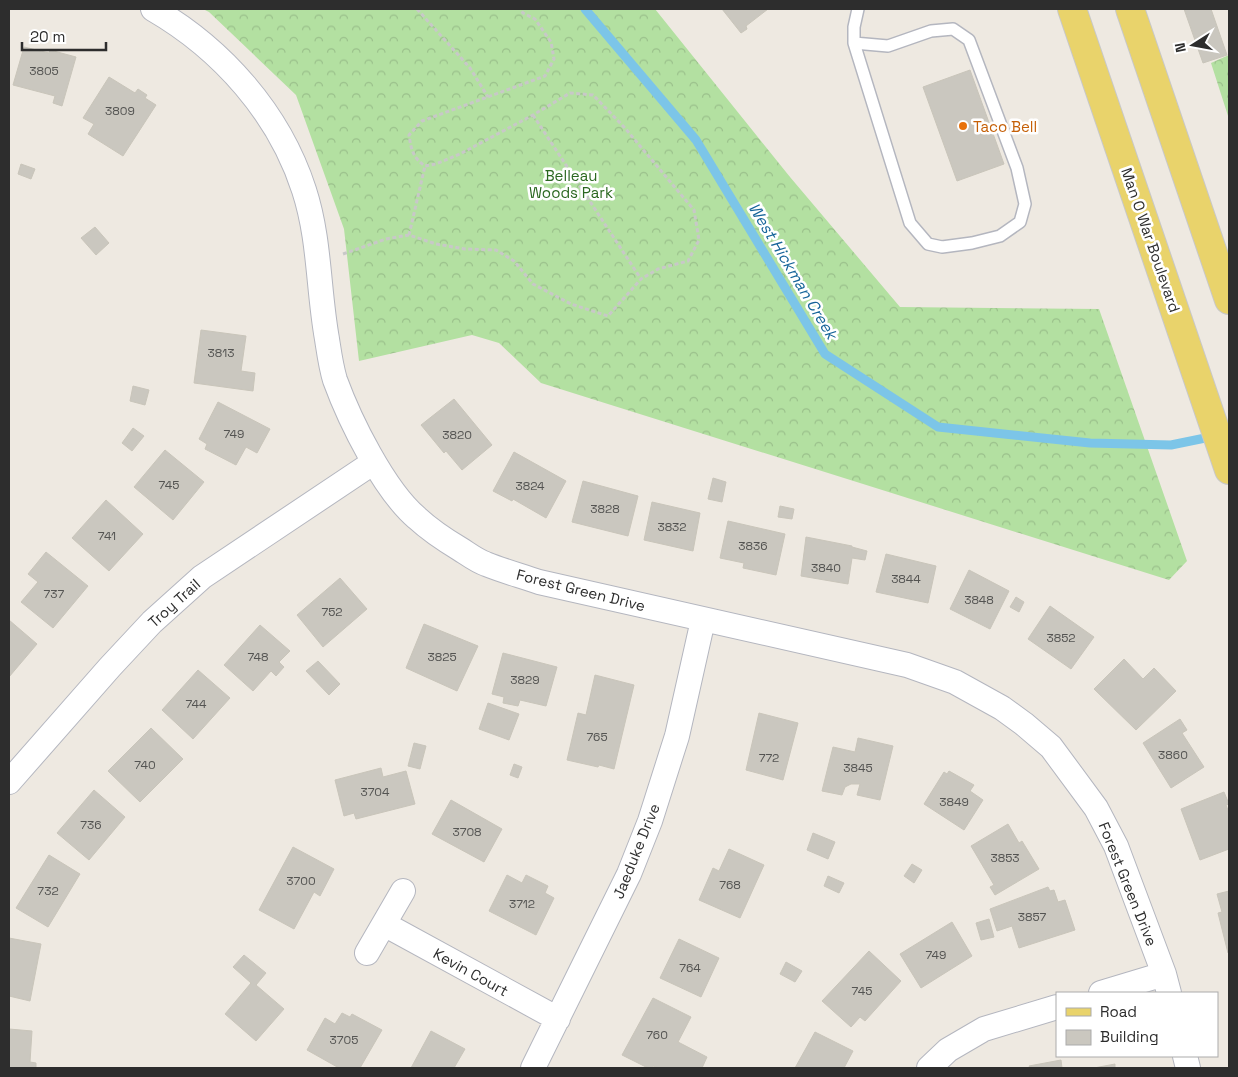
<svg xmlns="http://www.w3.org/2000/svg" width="1238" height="1077" viewBox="0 0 1238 1077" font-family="'Space Grotesk',sans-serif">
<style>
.forest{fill:url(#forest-crowns)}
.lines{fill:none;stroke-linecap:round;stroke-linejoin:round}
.stream{stroke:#7cc5e8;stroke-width:9}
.building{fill:#cac7bf;stroke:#c9c5ba}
.service-casing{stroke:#b4b6bf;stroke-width:14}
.minor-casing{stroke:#b4b6bf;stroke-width:26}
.primary-casing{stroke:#c8c8c8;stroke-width:30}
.path{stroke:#c8c8c8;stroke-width:3;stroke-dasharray:4 2.5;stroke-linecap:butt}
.service{stroke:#fff;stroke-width:11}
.minor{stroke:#fff;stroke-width:24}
.primary{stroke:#e9d36b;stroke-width:28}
.food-dot{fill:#e8710a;stroke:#fff;stroke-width:2}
.labels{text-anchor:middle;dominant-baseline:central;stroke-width:5;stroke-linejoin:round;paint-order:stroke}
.number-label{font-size:12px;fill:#545452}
.food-label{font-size:15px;fill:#c56008;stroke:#fff;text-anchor:start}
.park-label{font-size:15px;fill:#2b6820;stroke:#fff}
.street-label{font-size:15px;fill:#2d2d2d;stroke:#fff}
.water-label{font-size:16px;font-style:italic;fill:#166499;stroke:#fff}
</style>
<defs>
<pattern id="forest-crowns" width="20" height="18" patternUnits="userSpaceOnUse" patternTransform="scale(1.25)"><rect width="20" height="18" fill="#b3e0a1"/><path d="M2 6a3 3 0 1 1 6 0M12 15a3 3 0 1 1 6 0" fill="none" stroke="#9ac08b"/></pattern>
</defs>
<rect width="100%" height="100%" fill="#eee9e1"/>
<path class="forest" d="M203,9H655L790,177L900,307L1099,309L1187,561L1169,580L541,383L499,343L472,335L359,361L344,229L296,95L209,12Z
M1229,55V119L1211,63Z"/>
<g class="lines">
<path class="stream" d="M585,9L696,140L825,354L938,427L1090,443L1171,445L1215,436"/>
</g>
<path class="building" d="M722,9H768L746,26L747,29L741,33Z
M1184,9H1211L1227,55L1203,63Z
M24,47L49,53L50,50L76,57L62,106L53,103L55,96L13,85Z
M970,70L1004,164L957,181L923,87Z
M109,77L135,93L138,89L147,95L145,98L156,105L123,156L88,134L94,124L83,118Z
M21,164L35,169L31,179L18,174Z
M95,227L109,243L96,255L81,238Z
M201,330L246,336L241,371L255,373L253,391L194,383Z
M133,386L149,390L145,405L130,401Z
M454,399L492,445L462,470L446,451L444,453L421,425Z
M218,402L270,429L257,453L246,447L236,465L205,449L207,444L199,439Z
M133,428L144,436L132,451L122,443Z
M165,450L204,482L173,520L134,487Z
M514,452L566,481L546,518L513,499L512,501L493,491Z
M713,478L726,482L722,502L708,499Z
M583,481L638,496L628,536L572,522Z
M106,500L143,534L109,571L72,538Z
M652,502L700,513L693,551L644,540Z
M780,506L794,509L792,519L778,517Z
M728,521L785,534L776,575L743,568L744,563L720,558Z
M806,537L852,546V547L867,551L865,560L852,558L848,584L801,576Z
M46,552L88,586L53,628L21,602L38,582L28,574Z
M886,554L936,566L928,603L876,592Z
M969,570L1009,591L990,629L950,609Z
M340,578L367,609L323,647L297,615Z
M1016,597L1024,602L1019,612L1010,607Z
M1050,606L1094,637L1071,669L1028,639Z
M9,620L37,644L9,677Z
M424,624L478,646L457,691L406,668Z
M260,625L290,651L279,662L284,667L276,676L271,671L253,691L224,665Z
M503,653L557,667L546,706L520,700L518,706L503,703L504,697L492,694Z
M1124,659L1143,679L1154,668L1176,691L1136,730L1094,689Z
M318,661L340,684L329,695L306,671Z
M198,670L230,698L193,739L162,710Z
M595,675L634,685L614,769L599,765L598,767L567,760L578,713L586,715Z
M488,703L519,714L509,740L479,729Z
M759,713L798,723L783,780L746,770Z
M1180,719L1187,730L1182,733L1204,767L1171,788L1143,743Z
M151,728L183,759L140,802L108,771Z
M858,738L893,746L880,800L857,795L860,784H851L845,787L842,795L822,791L833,747L855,752Z
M414,743L426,746L420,769L408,766Z
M514,764L522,767L518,778L510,775Z
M381,768L383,777L406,771L415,804L356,819L354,813L344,816L335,780Z
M949,771L974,785L970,791L983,800L964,830L924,804L944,772L947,774Z
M94,790L125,817L89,860L57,833Z
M1224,792L1229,804L1226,805L1229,813V849L1200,860L1181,809Z
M451,800L502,829L484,862L432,834Z
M1008,824L1019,843L1022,841L1039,869L995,895L990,887L994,885L971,846Z
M813,833L835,842L828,859L807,850Z
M293,847L334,869L320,896L314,892L294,929L259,910Z
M729,849L764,865L740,918L699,900L713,868L719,871Z
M49,855L80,874L48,927L16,908Z
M912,864L922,870L914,883L904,876Z
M507,875L522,883L526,875L548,886L545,893L554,898L536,935L489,911Z
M828,876L844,883L839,893L824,886Z
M1048,887L1050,891L1054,890L1058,902L1065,900L1075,930L1019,948L1012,926L997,931L990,909Z
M1229,891V952L1228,953L1218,913L1222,912L1217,894Z
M989,919L994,937L981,940L976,923Z
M952,922L972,956L921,988L900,954Z
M9,938L41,944L30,1001L9,996Z
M679,939L719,958L701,997L660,978Z
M869,951L901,981L865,1021L860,1017L851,1027L822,1001Z
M244,955L266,973L256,985L284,1009L256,1041L225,1014L251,983L233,967Z
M786,962L802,971L795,982L780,974Z
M653,998L691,1017L678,1042L707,1057L702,1068H658L653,1066L652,1068H648L622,1055Z
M342,1013L350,1017L352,1014L382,1030L360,1068H339L307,1050L325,1018L335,1024Z
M9,1029L32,1031L30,1062L36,1063V1068H9Z
M431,1031L465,1049L454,1068H411Z
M815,1032L853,1051L844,1068H795Z
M1061,1060L1062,1068H1030L1029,1066Z
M1115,1064V1068H1094Z"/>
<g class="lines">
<g class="service-casing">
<path id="service" d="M854,43L888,46L931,31L953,29L969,40L1017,168L1025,204L1020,222L1000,236L972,243L942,247L928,244L910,223L854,43V27L858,9"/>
</g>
<g class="minor-casing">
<path id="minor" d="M153,9C222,49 279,113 304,190C320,239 318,289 327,339C329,352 331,367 335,380C350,421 384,490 417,518C430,530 445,540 460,549C468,554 477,561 486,564C503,571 522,576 539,582L907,665L955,682L1002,708L1024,724L1051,747L1096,808L1116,846L1164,974L1169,993
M9,782L110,667L152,622L202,577L374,462
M384,924L558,1019
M367,953L403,891
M1101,993L1164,974
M1185,1056L1188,1068
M533,1068L629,874L650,821L677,736L703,620
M929,1068L948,1050L984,1029L1057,1007"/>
</g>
<g class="primary-casing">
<path id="primary" d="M1072,9L1229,470
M1130,9L1229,300"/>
</g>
<path class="path" d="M417,9L470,68L488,97
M533,115L641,279
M409,235L425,166
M343,254L386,239L409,235L436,244L465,249L496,250L514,261L533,284L571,304L608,316L641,279L658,269L688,261L699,240L694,210L624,127L593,95L570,93L533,115L460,154L436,164L425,166C413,158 411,149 409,135L422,121L545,76L554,59L551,42L535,19L523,13L520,9"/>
<use href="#service" class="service"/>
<use href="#minor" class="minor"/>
<use href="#primary" class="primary"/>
</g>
<circle class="food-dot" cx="963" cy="126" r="5"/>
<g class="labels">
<g class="number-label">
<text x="44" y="71">3805</text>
<text x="120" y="111">3809</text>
<text x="221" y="353">3813</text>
<text x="234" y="434">749</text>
<text x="457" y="435">3820</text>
<text x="169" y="485">745</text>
<text x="530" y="486">3824</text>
<text x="605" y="509">3828</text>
<text x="672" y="527">3832</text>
<text x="107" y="536">741</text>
<text x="753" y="546">3836</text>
<text x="826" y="568">3840</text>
<text x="906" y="579">3844</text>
<text x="54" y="594">737</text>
<text x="979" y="600">3848</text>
<text x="332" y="612">752</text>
<text x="1061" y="638">3852</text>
<text x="258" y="657">748</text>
<text x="442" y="657">3825</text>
<text x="525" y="680">3829</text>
<text x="196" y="704">744</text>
<text x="597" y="737">765</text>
<text x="1173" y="755">3860</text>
<text x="769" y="758">772</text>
<text x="145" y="765">740</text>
<text x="858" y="768">3845</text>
<text x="375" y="792">3704</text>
<text x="954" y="802">3849</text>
<text x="91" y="825">736</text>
<text x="467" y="832">3708</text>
<text x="1005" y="858">3853</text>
<text x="301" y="881">3700</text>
<text x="730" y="885">768</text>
<text x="48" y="891">732</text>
<text x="522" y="904">3712</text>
<text x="1032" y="917">3857</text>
<text x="936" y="955">749</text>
<text x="690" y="968">764</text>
<text x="862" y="991">745</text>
<text x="657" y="1035">760</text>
<text x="344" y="1040">3705</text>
</g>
<g class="food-label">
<text x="973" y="126">Taco Bell</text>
</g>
<g class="park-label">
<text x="571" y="175">Belleau<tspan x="571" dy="17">Woods Park</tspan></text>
</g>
<g class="street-label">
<text transform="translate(1151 240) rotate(71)">Man O War Boulevard</text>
<text transform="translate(581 590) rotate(14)">Forest Green Drive</text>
<text transform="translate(174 603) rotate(-42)">Troy Trail</text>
<text transform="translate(636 851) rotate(-68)">Jaeduke Drive</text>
<text transform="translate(1128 884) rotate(68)">Forest Green Drive</text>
<text transform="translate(471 972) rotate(29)">Kevin Court</text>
</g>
<g class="water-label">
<text transform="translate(793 271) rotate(59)">West Hickman Creek</text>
</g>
</g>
<rect width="1238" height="1077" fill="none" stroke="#2d2d2d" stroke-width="20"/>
<rect x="1056" y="992" width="162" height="65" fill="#ffffff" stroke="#ababab"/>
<rect x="1066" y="1008" width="25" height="8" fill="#e9d36b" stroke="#ababab"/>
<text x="1100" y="1017" font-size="15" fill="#2d2d2d">Road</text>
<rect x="1066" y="1030" width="25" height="15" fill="#cac7bf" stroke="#ababab"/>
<text x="1100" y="1042" font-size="15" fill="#2d2d2d">Building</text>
<g transform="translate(1193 45) rotate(259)" stroke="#ffffff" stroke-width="4" paint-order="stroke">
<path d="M0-4L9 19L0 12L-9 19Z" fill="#2d2d2d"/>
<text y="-8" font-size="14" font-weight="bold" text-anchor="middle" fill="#2d2d2d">N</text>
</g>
<path d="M22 42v8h84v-8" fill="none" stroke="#2d2d2d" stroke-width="2.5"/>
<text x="30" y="42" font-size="15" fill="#2d2d2d" stroke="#ffffff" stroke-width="4" paint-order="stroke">20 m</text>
</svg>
